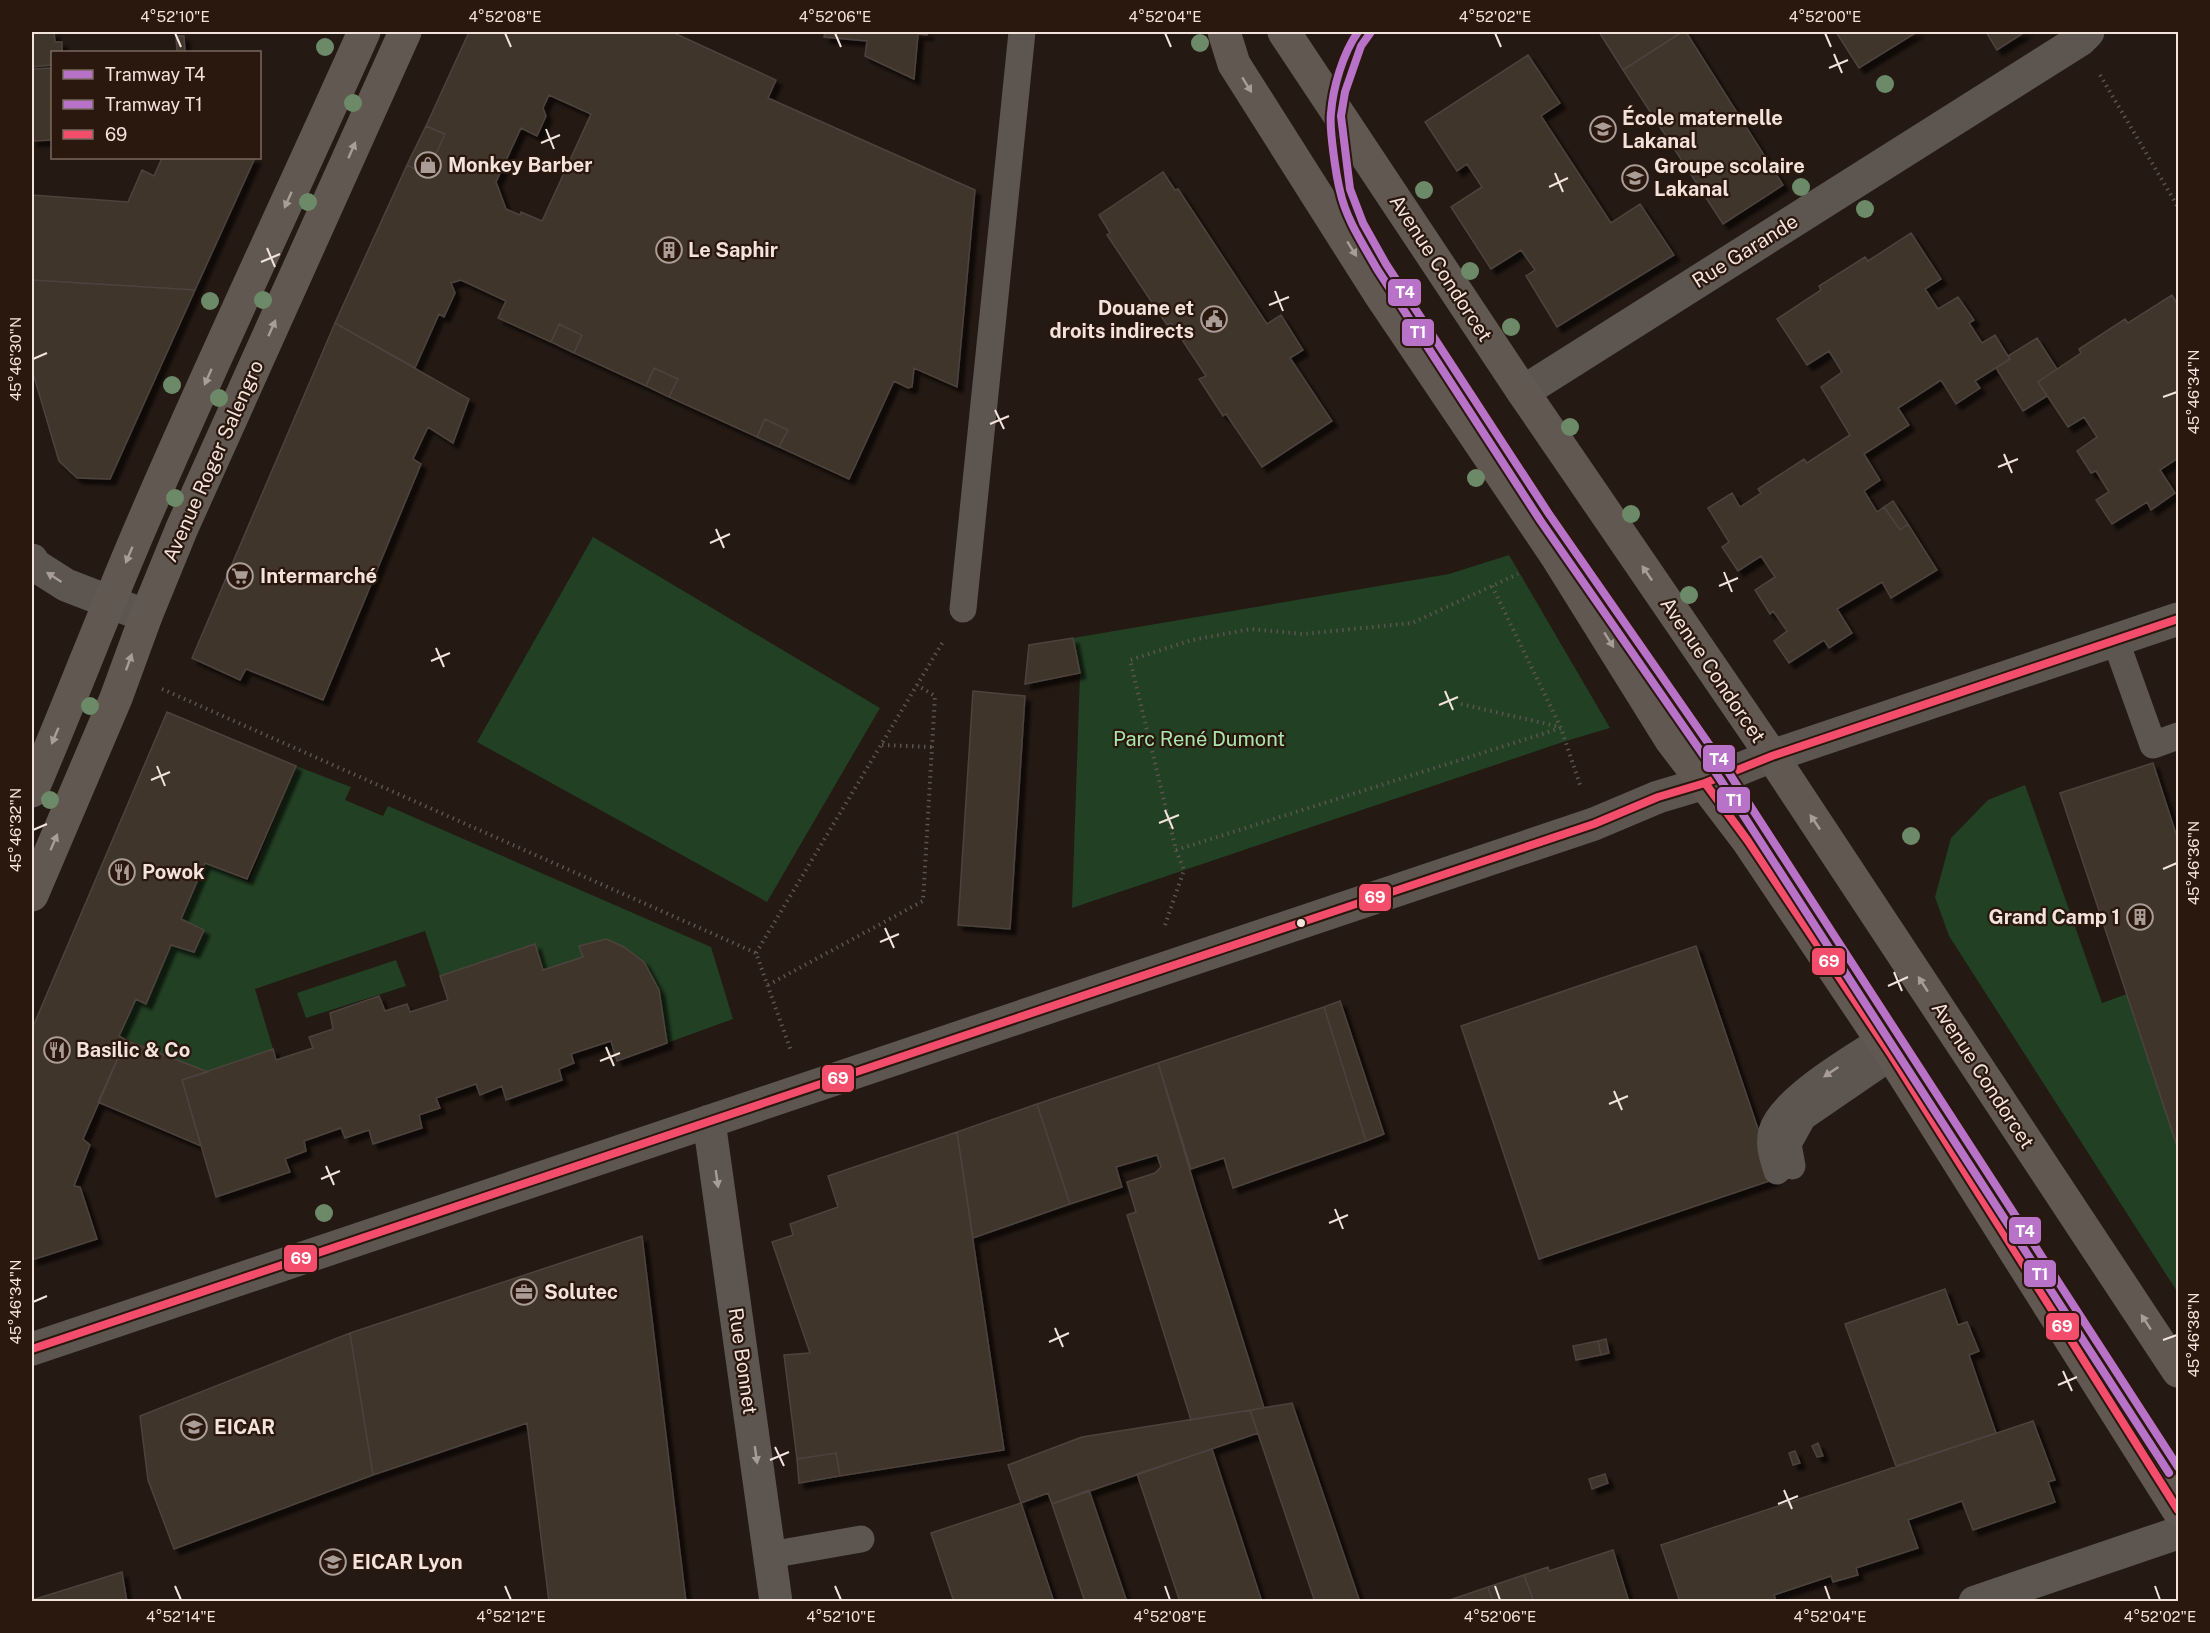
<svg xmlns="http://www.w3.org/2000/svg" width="2210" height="1633" viewBox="0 0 2210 1633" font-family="'Public Sans',sans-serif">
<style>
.green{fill:#224023}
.building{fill:#40342c;stroke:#4d433e;stroke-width:1.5;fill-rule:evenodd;filter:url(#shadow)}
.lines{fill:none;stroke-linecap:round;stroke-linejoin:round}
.path{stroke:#5b544f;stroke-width:4;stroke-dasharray:1.5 4.5;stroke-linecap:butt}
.lane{stroke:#5c5550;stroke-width:27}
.street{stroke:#5c5550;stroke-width:33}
.secondary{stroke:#605851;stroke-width:33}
.bus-1-casing{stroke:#2a170d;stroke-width:12}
.bus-1{stroke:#f44d6c;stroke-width:8}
.tram-1-casing{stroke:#2a170d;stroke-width:12}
.tram-2-casing{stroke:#2a170d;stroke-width:12}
.tram-1{stroke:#b873c9;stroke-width:8}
.tram-2{stroke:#b873c9;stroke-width:8}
.tree{fill:#6d8a68}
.oneway{fill:#a99e96}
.oneway2{fill:#a79c96}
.ticks{fill:none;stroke:#f2e3dc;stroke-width:2}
.bus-dot{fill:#f2e3dc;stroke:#2a170d;stroke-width:2}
.labels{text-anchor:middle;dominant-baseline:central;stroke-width:4.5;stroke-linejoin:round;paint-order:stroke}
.poi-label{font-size:20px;font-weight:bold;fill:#f2e3dc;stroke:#2a170d;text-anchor:start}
.street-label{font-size:20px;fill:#f2e3dc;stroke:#2a170d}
.park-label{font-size:20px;fill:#a8e6ad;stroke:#2a170d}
.line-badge{stroke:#2a170d;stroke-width:2}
.badge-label{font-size:16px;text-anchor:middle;font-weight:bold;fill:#fff}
.neatline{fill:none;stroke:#f2e3dc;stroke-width:2}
.ticks-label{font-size:15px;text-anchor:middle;fill:#f2e3dc}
</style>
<defs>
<filter id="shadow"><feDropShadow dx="5.5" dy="5.5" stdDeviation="1.5" flood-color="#0009"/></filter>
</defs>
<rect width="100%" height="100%" fill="#241913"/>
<path class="green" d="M593,537L880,708L767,902L477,742Z
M1509,555L1610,728L1566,741L1072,908L1080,673L1073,638L1449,574Z
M296,766L351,787L345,800L383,816L388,806L711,947L733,1019L667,1043L659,990L644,962L624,947L606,939L579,946L583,957L543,970L535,944L440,976L425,931L255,989L273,1049L208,1072L119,1036L136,999L147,1003L171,945L194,952L204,930L181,919L205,863L249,882Z
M2025,785L2102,1003L2127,994L2178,1149V1293L1949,936L1935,897L1951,838L1988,800Z
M396,960L406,986L306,1018L297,993Z"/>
<path class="building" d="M32,32H54L55,42H62V52H52V65L32,67Z
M469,32L475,33L476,32H672L776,80L768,98L975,190L957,387L914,368L912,387L908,388L894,381L849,479L779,447L788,430L765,419L757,437L669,397L678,379L654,368L646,386L574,353L582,335L559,324L551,342L498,318L506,301L461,280L451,283L455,293L444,317L439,314L415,368L335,323L407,165L417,170L426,152L435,156L445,134L426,126ZM549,95L591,114L542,221L521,212L520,215L506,209L496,182L521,128L537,136L546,116L543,108Z
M825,32H928L927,35L918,34L914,79L865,56L867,41L824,37Z
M1599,32H1682L1623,70Z
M1682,32H1686L1783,185L1723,224L1623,70Z
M1836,32H1917L1859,68Z
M1986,32H2025L1997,50Z
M176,36H184L185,52H177Z
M1528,55L1560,103L1541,116L1611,223L1640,204L1674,255L1557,327L1526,276L1535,270L1521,250L1491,269L1451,207L1482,187L1467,164L1457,171L1425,122Z
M52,68V140L32,141V69Z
M426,126L445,134L435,156L426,152L417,170L407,165Z
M162,158H255L195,290L32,280V195L128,202L142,170L154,176Z
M1163,172L1175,190L1178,189L1267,324L1281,315L1303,350L1290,358L1332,421L1262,467L1226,414L1223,416L1199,379L1206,376L1171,323L1167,325L1107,235L1110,233L1099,215Z
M1911,233L1941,279L1925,289L1938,309L1958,297L1974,320L1969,323L1982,343L1995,335L2010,359L1975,381L1980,388L1956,404L1941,380L1898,408L1909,425L1864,454L1880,480L1864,491L1877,512L1884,507L1900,530L1908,524L1937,570L1891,598L1882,582L1837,609L1852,633L1829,648L1824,640L1789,663L1774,641L1787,631L1773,611L1770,614L1755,590L1775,577L1761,556L1738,571L1722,547L1729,542L1708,508L1732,493L1740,507L1761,493L1758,489L1804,459L1807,463L1850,435L1821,387L1842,372L1829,351L1807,365L1777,319L1821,290L1819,286L1865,257L1868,261Z
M32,280L195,290L110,479L77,478L59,461L32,370Z
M2172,295L2178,305V458L2160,470L2175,493L2151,510L2147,502L2112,524L2096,500L2109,492L2096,471L2091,473L2077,451L2097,437L2084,417L2068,427L2038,382L2081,353L2079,349L2125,319L2128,323Z
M335,323L469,399L453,443L428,427L413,459L421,464L323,700L246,669L240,680L192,658Z
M559,324L582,335L574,353L551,342Z
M2037,338L2057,369L2038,382L2047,396L2023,411L1996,368L2010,359L2008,356Z
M654,368L678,379L669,397L646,386Z
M765,419L788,430L779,447L757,437Z
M1893,501L1908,524L1900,530L1884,507Z
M1073,638L1080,673L1025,684L1029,645Z
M973,691L1025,696L1010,929L958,925Z
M167,712L296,766L247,879L205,863L181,919L204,930L194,952L171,945L146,1004L136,999L119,1036L126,1040L83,1139L90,1145L74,1186L80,1187L97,1239L32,1260V1029Z
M2153,763L2178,840V1149L2060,793Z
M606,939L624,947L644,962L659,990L667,1043L617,1061L611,1041L571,1054L574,1063L559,1069L562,1080L506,1100L502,1086L480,1095L476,1084L436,1098L440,1108L419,1115L422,1128L373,1144L369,1130L345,1138L341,1128L304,1141L306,1151L285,1159L290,1172L216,1197L182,1080L273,1049L276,1060L313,1048L309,1037L333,1029L330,1013L379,996L385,1011L407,1004L410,1012L448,1000L440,976L535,944L543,970L583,957L579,946Z
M1696,946L1775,1179L1539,1259L1461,1026Z
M1340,1001L1384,1134L1366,1141L1324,1007Z
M1324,1007L1366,1141L1233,1188L1224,1158L1191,1169L1158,1063Z
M126,1040L208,1072L182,1080L201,1146L98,1102Z
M1158,1063L1197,1194L1264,1408L1191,1420L1127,1215L1136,1212L1127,1182L1155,1173L1161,1167L1157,1155L1116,1167L1122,1187L1070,1204L1037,1104Z
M1037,1104L1070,1204L973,1238L957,1132Z
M957,1132L1004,1450L840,1476L836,1453L797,1459L784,1355L810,1353L772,1242L793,1235L790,1224L838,1207L828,1176Z
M642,1236L686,1602H549L527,1423L373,1475L350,1333Z
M1945,1289L1958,1325L1967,1322L1979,1351L1969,1355L1996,1433L1896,1466L1845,1324Z
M350,1333L373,1475L174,1549L148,1480L140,1416Z
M1606,1339L1609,1353L1601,1355L1598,1341Z
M1598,1341L1601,1355L1576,1360L1573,1346Z
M1292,1403L1360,1602H1315L1250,1410Z
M1250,1410L1258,1433L1052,1504L1048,1493L1021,1503L1008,1465L1082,1437Z
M2033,1421L2055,1480L2048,1482L2055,1502L1973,1530L1962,1501L1908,1520L1918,1548L1856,1568L1858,1575L1833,1582L1831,1576L1774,1595L1776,1602H1680L1661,1545Z
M1818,1443L1823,1456L1817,1457L1812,1446Z
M1212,1449L1262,1602H1180L1137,1474Z
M1795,1451L1800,1463L1793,1465L1789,1453Z
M836,1453L840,1476L799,1483L797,1459Z
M1605,1474L1608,1483L1592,1489L1589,1479Z
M1089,1490L1127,1602H1085L1052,1504Z
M1021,1503L1054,1602H954L931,1533Z
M1613,1550L1629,1602H1534L1524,1575L1548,1567L1549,1571Z
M122,1572L127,1602H32V1600Z
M1524,1575L1534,1602H1493L1488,1587Z
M1488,1587L1493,1602H1444Z"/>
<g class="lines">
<path class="path" d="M2100,75L2178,207
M1492,586L1561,728L1580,785
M162,689L756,953L791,1051
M1461,704L1560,727
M882,745L932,747
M1176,850L1561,728
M1165,925L1184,870L1176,850L1130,660L1192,640L1251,629L1303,634L1412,623L1518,574
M756,953L944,640
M768,985L923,901L935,696L917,685"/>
<path class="lane" d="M963,609L1022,32
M2115,639L2153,745L2178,736
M1792,1166L1788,1144L1803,1117L1892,1056
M1777,1171C1773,1158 1768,1145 1772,1131C1781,1099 1852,1058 1880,1040
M770,1555L861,1539"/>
<path class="street" d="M1523,392L2080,40L2088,32
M32,560L33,564L66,585L146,616
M709,1121L776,1602
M32,1349L1594,824L1658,797L1705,783L1772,756L2178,619
M1975,1602L2178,1533"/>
<path class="secondary" d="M1224,32L1234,64L1379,293L1557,557L1671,740L1748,841L1892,1056L2178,1510
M1284,32L1523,392L1772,756L2178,1371
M32,791C71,700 106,607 146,515C216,353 292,193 364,32
M32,895L116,698L146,616L182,528L405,32"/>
<g class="bus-1-casing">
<path id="bus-1" d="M1705,783L1748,841L1892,1056L2178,1510
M32,1349L1594,824L1658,797L1705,783L1772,756L2178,619"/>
</g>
<use href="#bus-1" class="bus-1"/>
<g class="tram-1-casing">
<path id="tram-1" d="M1371,32L1361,46L1345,92L1341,116L1350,189L1363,223L1386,264L1549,514L1729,773L2178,1467"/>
</g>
<g class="tram-2-casing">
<path id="tram-2" d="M1358,32C1343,53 1333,87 1331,113C1329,128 1336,175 1340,191C1346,219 1363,244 1377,269L1540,520L1720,779L2169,1473"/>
</g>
<use href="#tram-1" class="tram-1"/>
<use href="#tram-2" class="tram-2"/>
</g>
<g class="tree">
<circle cx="1200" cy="43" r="9"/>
<circle cx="325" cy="47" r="9"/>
<circle cx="1885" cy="84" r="9"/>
<circle cx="353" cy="103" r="9"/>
<circle cx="1801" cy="187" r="9"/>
<circle cx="1424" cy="190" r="9"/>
<circle cx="308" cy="202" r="9"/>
<circle cx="1865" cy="209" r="9"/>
<circle cx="1470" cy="271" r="9"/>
<circle cx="263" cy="300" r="9"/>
<circle cx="210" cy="301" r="9"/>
<circle cx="1511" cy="327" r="9"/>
<circle cx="172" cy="385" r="9"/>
<circle cx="219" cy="398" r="9"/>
<circle cx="1570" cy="427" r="9"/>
<circle cx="1476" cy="478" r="9"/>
<circle cx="175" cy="498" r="9"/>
<circle cx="1631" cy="514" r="9"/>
<circle cx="1689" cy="595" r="9"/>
<circle cx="90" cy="706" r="9"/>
<circle cx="50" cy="800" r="9"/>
<circle cx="1911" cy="836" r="9"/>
<circle cx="324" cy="1213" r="9"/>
</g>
<defs><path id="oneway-solid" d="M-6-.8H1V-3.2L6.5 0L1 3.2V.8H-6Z" transform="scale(1.5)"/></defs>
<g class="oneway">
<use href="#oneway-solid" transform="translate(1247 85) rotate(58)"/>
<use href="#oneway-solid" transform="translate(352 150) rotate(-66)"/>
<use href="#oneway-solid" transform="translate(288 200) rotate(114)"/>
<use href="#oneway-solid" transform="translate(1352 249) rotate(58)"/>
<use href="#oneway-solid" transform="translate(272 328) rotate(-66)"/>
<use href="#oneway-solid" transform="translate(208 377) rotate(114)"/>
<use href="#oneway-solid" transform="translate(129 555) rotate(113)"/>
<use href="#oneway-solid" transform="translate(1647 573) rotate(-124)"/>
<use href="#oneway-solid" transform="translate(1609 640) rotate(58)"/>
<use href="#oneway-solid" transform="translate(129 662) rotate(-70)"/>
<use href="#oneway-solid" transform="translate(55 736) rotate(113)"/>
<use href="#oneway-solid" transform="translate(1815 822) rotate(-124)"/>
<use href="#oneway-solid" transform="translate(54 842) rotate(-67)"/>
<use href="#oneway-solid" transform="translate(1923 984) rotate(-123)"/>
<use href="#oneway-solid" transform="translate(2146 1322) rotate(-123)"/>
</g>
<g class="oneway2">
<use href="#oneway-solid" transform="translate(54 577) rotate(-147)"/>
<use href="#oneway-solid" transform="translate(1831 1072) rotate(146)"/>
<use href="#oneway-solid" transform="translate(717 1179) rotate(82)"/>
<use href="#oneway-solid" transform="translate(756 1455) rotate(82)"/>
</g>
<path class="ticks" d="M175,33L181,47M505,33L511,47M835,33L841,47M1165,33L1171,47M1495,33L1501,47M1825,33L1831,47M1834,54L1842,73M1829,68L1848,60M546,129L554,149M541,143L560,135M1555,173L1563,192M1549,187L1568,178M267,248L275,267M261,262L280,254M1275,291L1283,311M1269,305L1289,297M33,359L47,353M2163,397L2177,392M995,410L1004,429M990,424L1009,416M2004,454L2012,473M1998,467L2018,459M716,529L724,548M710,543L730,534M1724,572L1732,592M1719,586L1738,578M436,648L444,667M431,661L450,653M1445,691L1453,710M1439,705L1458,697M157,766L165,786M151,780L170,772M1165,810L1173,829M1159,823L1179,815M33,830L47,824M2163,869L2177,863M885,928L894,948M880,942L899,934M1894,972L1902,991M1888,986L1908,977M606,1047L614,1066M600,1061L620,1053M1614,1091L1622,1110M1609,1104L1628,1096M326,1166L334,1185M321,1179L340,1171M1335,1209L1343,1229M1329,1223L1348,1215M33,1302L47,1296M1055,1328L1063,1347M2163,1340L2177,1335M1049,1342L1069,1333M2063,1371L2072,1391M2058,1385L2077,1377M775,1447L784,1466M770,1460L789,1452M1784,1490L1792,1509M1778,1504L1798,1496M175,1586L181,1600M505,1586L511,1600M835,1586L841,1600M1165,1586L1170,1600M1495,1586L1500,1600M1825,1586L1830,1600M2155,1586L2160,1600"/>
<defs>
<g id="school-ring" transform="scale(1.35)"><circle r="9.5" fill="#2a170d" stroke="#aa9c96" stroke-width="1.5"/><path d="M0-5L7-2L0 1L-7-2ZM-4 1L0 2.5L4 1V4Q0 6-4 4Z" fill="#aa9c96"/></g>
<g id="shop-ring" transform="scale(1.35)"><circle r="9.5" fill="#2a170d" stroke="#aa9c96" stroke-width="1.5"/><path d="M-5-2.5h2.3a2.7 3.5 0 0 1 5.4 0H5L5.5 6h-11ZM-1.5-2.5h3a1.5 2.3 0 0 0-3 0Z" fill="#aa9c96"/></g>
<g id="building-ring" transform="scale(1.35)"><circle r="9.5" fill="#2a170d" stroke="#aa9c96" stroke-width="1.5"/><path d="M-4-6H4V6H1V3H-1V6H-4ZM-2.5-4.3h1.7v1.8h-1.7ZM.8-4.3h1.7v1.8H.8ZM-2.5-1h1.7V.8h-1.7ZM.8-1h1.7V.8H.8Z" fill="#aa9c96"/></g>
<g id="civic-ring" transform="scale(1.35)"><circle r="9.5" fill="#2a170d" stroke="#aa9c96" stroke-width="1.5"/><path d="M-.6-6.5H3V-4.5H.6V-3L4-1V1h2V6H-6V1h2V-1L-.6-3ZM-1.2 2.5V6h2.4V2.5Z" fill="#aa9c96"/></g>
<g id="supermarket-ring" transform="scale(1.35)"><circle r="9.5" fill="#2a170d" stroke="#aa9c96" stroke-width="1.5"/><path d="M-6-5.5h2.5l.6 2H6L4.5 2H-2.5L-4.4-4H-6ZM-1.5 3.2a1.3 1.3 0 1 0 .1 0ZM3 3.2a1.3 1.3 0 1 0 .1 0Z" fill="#aa9c96"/></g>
<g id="restaurant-ring" transform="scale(1.35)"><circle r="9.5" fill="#2a170d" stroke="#aa9c96" stroke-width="1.5"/><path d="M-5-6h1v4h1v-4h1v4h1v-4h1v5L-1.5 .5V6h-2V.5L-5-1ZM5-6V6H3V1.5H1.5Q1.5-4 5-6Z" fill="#aa9c96"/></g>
<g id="office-ring" transform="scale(1.35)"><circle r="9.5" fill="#2a170d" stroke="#aa9c96" stroke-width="1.5"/><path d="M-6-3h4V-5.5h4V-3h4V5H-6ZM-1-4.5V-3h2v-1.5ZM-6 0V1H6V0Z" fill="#aa9c96"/></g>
<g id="university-ring" transform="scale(1.35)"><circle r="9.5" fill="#2a170d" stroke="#aa9c96" stroke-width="1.5"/><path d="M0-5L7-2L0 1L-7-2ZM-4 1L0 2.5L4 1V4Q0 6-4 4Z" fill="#aa9c96"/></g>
</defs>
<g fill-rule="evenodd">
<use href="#school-ring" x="1603" y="129"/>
<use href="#shop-ring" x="428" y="165"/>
<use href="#school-ring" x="1635" y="178"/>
<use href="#building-ring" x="669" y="250"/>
<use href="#civic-ring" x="1214" y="319"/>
<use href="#supermarket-ring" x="240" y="576"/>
<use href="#restaurant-ring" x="122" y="872"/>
<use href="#building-ring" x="2140" y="917"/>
<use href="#restaurant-ring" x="57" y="1050"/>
<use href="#office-ring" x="524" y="1292"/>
<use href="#university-ring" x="194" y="1427"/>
<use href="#university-ring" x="333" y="1562"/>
</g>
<circle class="bus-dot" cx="1301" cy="923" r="5"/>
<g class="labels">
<g class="poi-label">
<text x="1622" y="118">École maternelle<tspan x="1622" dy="23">Lakanal</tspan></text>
<text x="448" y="165">Monkey Barber</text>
<text x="1654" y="166">Groupe scolaire<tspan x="1654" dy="23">Lakanal</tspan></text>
<text x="688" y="250">Le Saphir</text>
<text x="1194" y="308" text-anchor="end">Douane et<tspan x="1194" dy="23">droits indirects</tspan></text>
<text x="260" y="576">Intermarché</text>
<text x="142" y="872">Powok</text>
<text x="2120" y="917" text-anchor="end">Grand Camp 1</text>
<text x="76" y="1050">Basilic &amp; Co</text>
<text x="544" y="1292">Solutec</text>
<text x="214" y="1427">EICAR</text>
<text x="352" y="1562">EICAR Lyon</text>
</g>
<g class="street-label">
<text transform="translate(1745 251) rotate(-32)">Rue Garande</text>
<text transform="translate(1441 268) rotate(57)">Avenue Condorcet</text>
<text transform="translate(213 461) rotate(-66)">Avenue Roger Salengro</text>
<text transform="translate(1713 670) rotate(56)">Avenue Condorcet</text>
<text transform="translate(1983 1075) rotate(57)">Avenue Condorcet</text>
<text transform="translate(743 1361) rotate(82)">Rue Bonnet</text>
</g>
<g class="park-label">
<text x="1199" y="739">Parc René Dumont</text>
</g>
</g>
<g class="line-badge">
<rect x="1387" y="278" width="35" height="29" rx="6" fill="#b873c9"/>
<rect x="1401" y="318" width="34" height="29" rx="6" fill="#b873c9"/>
<rect x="1702" y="744" width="34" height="29" rx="6" fill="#b873c9"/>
<rect x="1716" y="786" width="35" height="28" rx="6" fill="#b873c9"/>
<rect x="1358" y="883" width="34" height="29" rx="6" fill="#f44d6c"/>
<rect x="1811" y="947" width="35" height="29" rx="6" fill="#f44d6c"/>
<rect x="821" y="1064" width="34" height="29" rx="6" fill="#f44d6c"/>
<rect x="2008" y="1216" width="34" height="29" rx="6" fill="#b873c9"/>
<rect x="283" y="1244" width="35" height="29" rx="6" fill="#f44d6c"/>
<rect x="2023" y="1259" width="34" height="29" rx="6" fill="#b873c9"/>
<rect x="2045" y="1312" width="35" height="29" rx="6" fill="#f44d6c"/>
</g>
<g class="badge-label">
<text x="1405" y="298">T4</text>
<text x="1418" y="338">T1</text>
<text x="1719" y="765">T4</text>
<text x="1734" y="806">T1</text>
<text x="1375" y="903">69</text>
<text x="1829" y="967">69</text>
<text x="838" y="1084">69</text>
<text x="2025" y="1237">T4</text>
<text x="301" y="1264">69</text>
<text x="2040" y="1280">T1</text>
<text x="2062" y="1332">69</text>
</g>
<rect width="2210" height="1633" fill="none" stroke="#2a170d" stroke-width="66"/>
<rect x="51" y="51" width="210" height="108" fill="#2a170d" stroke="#7a6960" stroke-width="1.5"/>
<rect x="63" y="70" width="30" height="9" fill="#b873c9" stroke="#7a6960" stroke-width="1.5"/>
<text x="105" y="81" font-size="18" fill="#f2e3dc">Tramway T4</text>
<rect x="63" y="100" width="30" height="9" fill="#b873c9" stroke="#7a6960" stroke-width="1.5"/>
<text x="105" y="111" font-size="18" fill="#f2e3dc">Tramway T1</text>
<rect x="63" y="130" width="30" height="9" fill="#f44d6c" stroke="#7a6960" stroke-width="1.5"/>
<text x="105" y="141" font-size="18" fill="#f2e3dc">69</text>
<rect x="33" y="33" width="2144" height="1567" class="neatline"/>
<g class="ticks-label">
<text x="175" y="22">4°52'10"E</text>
<text x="505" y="22">4°52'08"E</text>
<text x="835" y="22">4°52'06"E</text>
<text x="1165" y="22">4°52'04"E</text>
<text x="1495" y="22">4°52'02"E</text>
<text x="1825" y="22">4°52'00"E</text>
<text transform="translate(16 359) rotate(-90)" y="5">45°46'30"N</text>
<text transform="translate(2194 392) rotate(-90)" y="5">45°46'34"N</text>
<text transform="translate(16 830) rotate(-90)" y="5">45°46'32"N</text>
<text transform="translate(2194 863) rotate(-90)" y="5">45°46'36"N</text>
<text transform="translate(16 1302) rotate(-90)" y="5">45°46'34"N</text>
<text transform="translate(2194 1335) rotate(-90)" y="5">45°46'38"N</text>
<text x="181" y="1622">4°52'14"E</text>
<text x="511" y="1622">4°52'12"E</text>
<text x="841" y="1622">4°52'10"E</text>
<text x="1170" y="1622">4°52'08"E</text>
<text x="1500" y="1622">4°52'06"E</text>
<text x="1830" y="1622">4°52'04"E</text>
<text x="2160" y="1622">4°52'02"E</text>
</g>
</svg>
